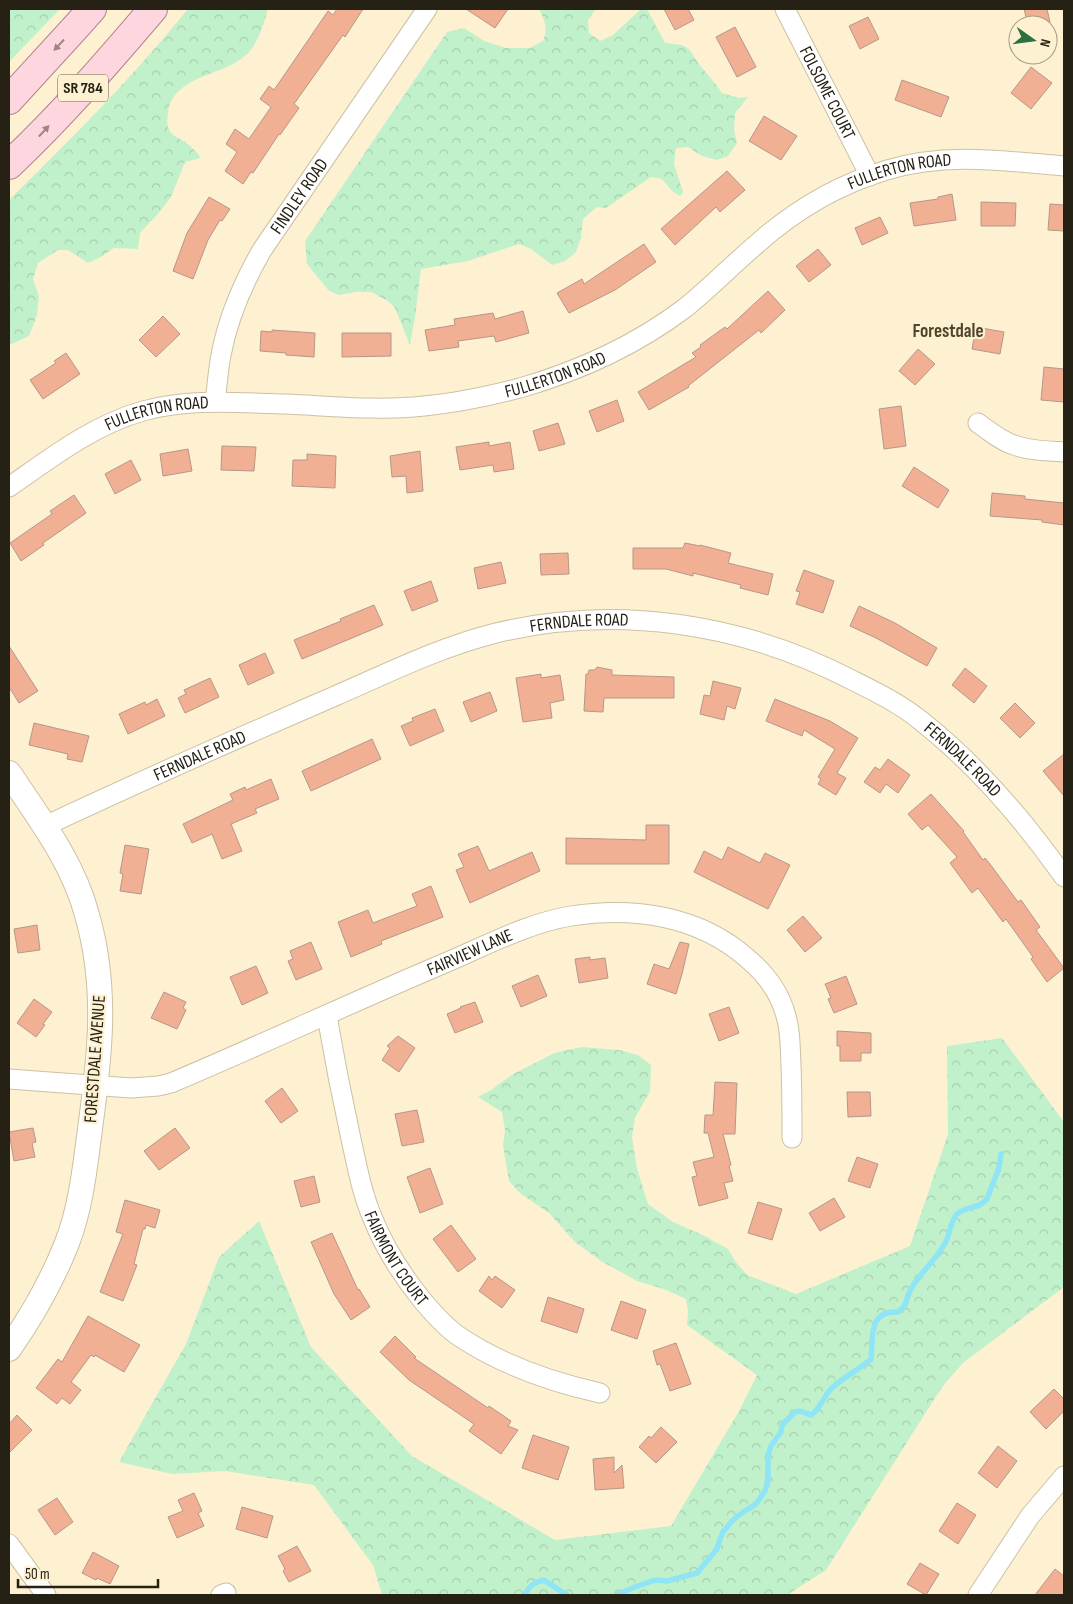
<svg xmlns="http://www.w3.org/2000/svg" width="1073" height="1604" viewBox="0 0 1073 1604" font-family="'Sofia Sans Condensed',sans-serif">
<style>
.forest{fill:url(#forest-crowns)}
.lines{fill:none;stroke-linecap:round;stroke-linejoin:round}
.stream{stroke:#8fe5f6;stroke-width:5.5}
.building{fill:#f1af94;stroke:#b7978a}
.minor-casing{stroke:#ccc1a3;stroke-width:21}
.tertiary-casing{stroke:#ccc1a3;stroke-width:26}
.primary-casing{stroke:#b1848b;stroke-width:30}
.minor{stroke:#fff;stroke-width:19}
.tertiary{stroke:#fff;stroke-width:24}
.primary{stroke:#fed6df;stroke-width:28}
.oneway{fill:#9c8584}
.labels{text-anchor:middle;dominant-baseline:central;stroke-width:4.5;stroke-linejoin:round;paint-order:stroke}
.shield{fill:#fdf1d2;stroke:#665f4e;stroke-width:1}
.shield-label{font-size:16px;font-weight:bold;fill:#252115}
.street-label{font-size:18px;fill:#252115;stroke:#fdf1d2}
.neighbourhood-label{font-size:19px;font-weight:bold;fill:#4e452b;stroke:#fdf1d2}
</style>
<defs>
<pattern id="forest-crowns" width="20" height="18" patternUnits="userSpaceOnUse" patternTransform="scale(1.25)"><rect width="20" height="18" fill="#c1f1cb"/><path d="M2 6a3 3 0 1 1 6 0M12 15a3 3 0 1 1 6 0" fill="none" stroke="#a6cead"/></pattern>
</defs>
<rect width="100%" height="100%" fill="#fdf1d2"/>
<path class="forest" d="M9,9H60L9,62Z
M188,9H268C264,23 257,47 245,56C223,76 174,75 168,112C167,120 166,127 172,134C175,137 181,139 185,142C191,146 196,152 201,158L185,162L171,197L157,215L140,233L138,249L114,248L99,258L88,263L68,250H58L38,263L33,279L39,296L37,315L29,336L12,344L9,343V200C71,139 133,77 188,9Z
M539,9H596L588,20L589,33L600,41L613,35L640,10L647,9L665,43C671,44 679,44 684,46C692,49 694,58 699,64C707,74 715,82 722,93L739,98L748,97L735,113L734,129L737,143L728,156L717,160L702,156L688,147L676,148L674,164L683,192L680,196L672,191L662,179L651,177L606,208L597,207L583,219L581,238L576,252L565,261L552,265L531,249L519,244L468,261L421,269L415,317L410,345L395,308L388,301L371,292H356L339,295L329,291L307,264L305,241L447,32L464,28L484,41L506,48H530L543,41C548,29 545,20 539,9Z
M1002,1038L1064,1122V1287L963,1363L942,1387L826,1570L787,1595H382L373,1565L314,1485L225,1471L172,1474L119,1462L186,1344L219,1257L259,1221L311,1347L412,1456L555,1540L671,1526L739,1411L757,1375L687,1325L688,1311L686,1299L664,1289L637,1281L601,1261L575,1242L549,1213L521,1194L509,1181L503,1145L505,1130L502,1112L478,1097L491,1090L513,1074L533,1064L554,1053L582,1047L619,1050L638,1055L651,1065L650,1091L635,1118L632,1137L637,1169L648,1204L673,1222L703,1235L728,1249L735,1261L747,1275L796,1294L910,1246L948,1134L947,1046Z"/>
<g class="lines">
<path class="stream" d="M524,1595C530,1586 534,1582 544,1580L567,1595
M617,1595L635,1587L655,1580L667,1581L697,1573L717,1549L719,1542L723,1532L732,1521L739,1515L756,1504L765,1491L768,1481V1455L771,1446L781,1432L782,1425L795,1412L800,1411L811,1415C820,1409 823,1398 830,1390C842,1377 858,1371 871,1359C873,1338 868,1310 898,1312C909,1303 904,1304 909,1293C917,1274 939,1259 947,1239C950,1231 951,1221 957,1214C965,1206 980,1209 987,1199L999,1168L1001,1154"/>
</g>
<path class="building" d="M337,9H363L345,37L343,35L294,104L299,108L280,135L279,134L253,173L251,172L243,184L225,171L237,152L226,144L235,129L249,139L271,107L260,99L269,86L274,90L328,11L333,15Z
M466,9H508L495,28Z
M664,9H688L694,20L675,30Z
M1024,9H1047L1050,22L1028,25Z
M868,17L879,39L860,49L849,26Z
M735,27L756,67L737,77L716,37Z
M1031,67L1052,83L1031,109L1011,93Z
M902,80L949,97L941,117L895,100Z
M764,116L797,136L781,160L749,141Z
M727,171L745,190L720,212L716,207L675,245L661,229Z
M952,194L956,220L914,226L910,203L938,199V197Z
M209,197L230,209L222,221L220,220L208,240L193,279L173,271L187,233Z
M981,202L1016,203L1015,226H981Z
M1050,204L1064,205V231L1048,230Z
M880,217L888,233L862,245L855,228Z
M644,244L656,262L615,290L569,313L557,293L582,279L584,284Z
M818,249L831,265L809,282L796,266Z
M768,291L785,310L761,333L759,330L688,386L689,387L649,410L638,392L696,357L692,353L701,347L700,345L725,327L727,329Z
M523,311L529,333L496,342L494,336L458,341L459,347L429,351L425,330L455,325L454,319L493,313L495,319Z
M163,316L180,334L156,357L139,340Z
M976,327L1004,332L1000,354L972,349Z
M272,330L315,333L314,357L286,355V353L260,351L261,331L272,332Z
M342,333H391V356L342,357Z
M918,349L935,364L915,385L899,371Z
M66,353L80,374L43,399L30,380L56,363L54,361Z
M1044,367L1064,369V402L1041,400Z
M617,400L624,421L597,432L589,411Z
M901,406L906,446L884,449L879,409Z
M558,423L565,444L539,451L533,431Z
M489,442V446L510,442L514,469L494,472L493,465L460,470L456,447Z
M222,446L256,447L254,471L221,470Z
M188,449L192,471L163,476L160,454Z
M420,451L423,491L407,493L406,476L392,477L390,456Z
M307,454L336,456L335,488L292,486L293,460H307Z
M131,460L141,480L115,494L105,474Z
M914,467L949,490L938,508L902,486Z
M992,493L1025,496V499L1064,503V525L1042,522V520L990,516Z
M74,495L86,513L43,543L44,545L21,561L10,543L52,514L50,511Z
M685,543L700,546V545L731,553L728,563L773,574L768,595L740,588L741,585L693,573V576L666,569H633V548H683Z
M568,553L569,574L541,575L540,554Z
M501,562L506,583L478,589L474,568Z
M804,570L834,581L823,613L796,604L800,592L796,591Z
M431,581L438,601L412,611L404,591Z
M374,605L383,625L302,659L294,640L341,621L340,619Z
M859,606L895,623L937,648L927,666L876,638L850,626Z
M9,646L38,691L19,703L9,687Z
M265,653L274,673L248,685L239,665Z
M597,667L612,670V675L674,677V698H604L603,712L584,711L586,674H588L589,670H595Z
M965,668L987,686L974,703L952,685Z
M541,674V678L560,675L564,700L550,703L552,718L523,722L516,678Z
M210,678L219,697L185,713L178,698L186,694L184,690Z
M713,681L741,688L735,709L727,706L724,720L700,714L704,695L710,696Z
M490,692L497,711L471,722L463,702Z
M157,699L165,716L128,734L119,714L145,702L146,705Z
M775,699L830,721L858,738L837,773L846,778L836,795L818,784L821,779L818,777L835,749L804,730L802,736L766,721Z
M1015,703L1035,723L1020,738L1000,718Z
M435,709L444,731L410,746L401,726L413,721L412,718Z
M34,723L89,736L82,762L67,759L68,754L29,745Z
M372,739L381,759L311,791L302,771Z
M1064,754V796L1043,771Z
M888,759L910,775L898,793L886,784L880,793L864,782L875,767L880,770Z
M271,779L279,799L255,809L257,813L231,824L242,851L222,859L212,834L192,843L183,824L233,800L230,794L245,787L246,790Z
M931,794L964,831L963,832L983,860L985,858L990,864L1018,902L1021,900L1040,927L1036,930L1064,968L1047,982L1031,959L1033,957L1006,919L1003,922L978,888L972,893L950,863L957,857L928,825L922,830L908,814Z
M646,825H669V864H566V838L646,840Z
M125,845L149,849L141,894L120,891L123,874L120,873Z
M478,846L489,871L532,852L540,871L470,903L456,870L464,867L458,854Z
M728,847L760,863L765,853L790,865L768,909L694,872L704,851L722,860Z
M431,886L443,917L381,941L382,944L351,957L338,922L368,910L373,923L417,906L412,894Z
M803,916L822,938L805,952L787,930Z
M37,925L40,950L18,953L14,929Z
M311,942L322,969L296,980L288,961L293,959L290,951Z
M680,942L689,944L682,974L676,994L647,984L654,964L669,969Z
M590,957V960L605,958L608,978L579,983L575,959Z
M256,966L268,993L242,1005L230,977Z
M538,975L547,996L521,1007L512,986Z
M846,976L857,1004L834,1013L828,999L831,998L825,984Z
M164,992L186,1002L183,1008L186,1010L177,1029L151,1018Z
M34,999L52,1012L43,1024L45,1025L36,1037L17,1023Z
M475,1002L483,1022L455,1033L447,1014L461,1008L460,1007Z
M729,1007L739,1033L719,1041L709,1014Z
M837,1031L871,1033V1053H861V1061H840V1046H837Z
M398,1036L415,1048L399,1072L382,1060L390,1048L387,1046Z
M715,1082L737,1083L735,1134H723L731,1165L729,1166L733,1181L724,1183L728,1198L699,1206L692,1177L697,1176L693,1162L714,1157L708,1133H704L705,1115H713Z
M282,1088L298,1111L281,1123L265,1101Z
M847,1092H870L871,1116L848,1117Z
M417,1110L424,1142L402,1146L395,1114Z
M33,1128L36,1142L32,1143L35,1157L14,1161L9,1132Z
M175,1128L190,1148L159,1170L144,1151Z
M857,1157L878,1164L870,1188L848,1181Z
M430,1168L443,1204L420,1213L407,1177Z
M314,1176L320,1202L301,1207L294,1181Z
M834,1198L845,1217L820,1231L809,1213Z
M125,1200L160,1210L155,1228L146,1225L145,1229H143L134,1264L137,1265L123,1301L100,1292L123,1234L116,1232Z
M758,1202L782,1209L772,1240L748,1233Z
M451,1225L476,1259L458,1272L433,1239Z
M332,1233L358,1290L359,1289L370,1307L351,1320L334,1294L311,1242Z
M489,1276L492,1280L495,1276L515,1290L502,1308L479,1291Z
M548,1297L584,1309L577,1333L541,1321Z
M621,1301L646,1310L637,1339L611,1330Z
M88,1316L140,1345L124,1372L95,1355L94,1357L91,1355L71,1382L81,1390L70,1404L62,1398L57,1404L36,1388L58,1359L62,1362Z
M395,1336L416,1357L414,1358L488,1408L489,1406L511,1421L508,1426L518,1430L501,1454L469,1431L474,1424L409,1380L380,1352Z
M676,1343L691,1384L670,1391L660,1364L657,1365L653,1351Z
M1054,1389L1064,1399V1411L1046,1429L1030,1412Z
M17,1415L32,1430L9,1453V1424Z
M661,1427L677,1442L656,1463L639,1447L649,1436L651,1438Z
M533,1435L569,1447L558,1480L522,1468Z
M998,1446L1017,1461L997,1488L978,1473Z
M614,1457V1473L622,1465L624,1488L595,1490L593,1459Z
M194,1493L202,1511L198,1513L204,1526L177,1538L168,1517L183,1511L178,1500Z
M57,1498L73,1522L55,1535L38,1510Z
M957,1503L976,1515L958,1544L939,1531Z
M242,1507L273,1516L267,1538L236,1529Z
M297,1546L311,1571L289,1582L283,1571L285,1569L278,1556Z
M93,1552L119,1566L110,1584L97,1578L96,1580L82,1573Z
M920,1563L939,1574L926,1595L907,1584Z
M1055,1569L1064,1576V1595H1035Z"/>
<g class="lines">
<g class="minor-casing">
<g id="minor">
<path id="s1" d="M785,9L870,176"/>
<path id="s2" d="M215,402C217,387 218,371 221,355C228,318 243,283 262,250L427,9"/>
<path d="M978,423C989,431 1001,441 1014,445C1030,451 1048,451 1064,452"/>
<path id="s3" d="M9,487C51,458 93,425 143,411C190,398 238,403 286,404C331,406 379,411 424,406C456,403 489,396 520,388C579,371 636,345 685,308C710,288 733,264 758,243C795,210 840,184 887,170C947,152 1004,161 1064,166"/>
<path id="s4" d="M45,826C141,781 238,738 335,696C388,673 440,647 496,633C616,604 741,623 850,679C874,691 899,703 920,720C976,764 1023,819 1064,877"/>
<path id="s5" d="M327,1016C334,1057 342,1098 351,1139C357,1166 362,1194 373,1219C385,1249 402,1275 422,1300C433,1313 446,1328 460,1337C502,1365 551,1382 600,1393"/>
<path id="s6" d="M9,1079L131,1088L158,1086L171,1083C263,1044 353,1002 445,963C485,946 528,923 571,916C634,906 700,916 748,959C766,974 780,993 786,1016C791,1032 790,1048 791,1065C792,1089 792,1114 792,1138"/>
<path d="M9,1544L46,1595"/>
<path d="M221,1595L226,1593"/>
<path d="M978,1595L1030,1516L1064,1476"/>
</g>
</g>
<g class="tertiary-casing">
<path id="tertiary" d="M9,773C39,818 73,862 87,915C108,988 100,1055 90,1129C85,1167 81,1207 67,1243C52,1281 32,1316 9,1349"/>
</g>
<g class="primary-casing">
<path id="primary" d="M9,100L74,29L92,9
M9,165C61,116 107,63 153,9"/>
</g>
<use href="#minor" class="minor"/>
<use href="#tertiary" class="tertiary"/>
<use href="#primary" class="primary"/>
</g>
<defs><path id="oneway-solid" d="M-6-.8H1V-3.2L6.5 0L1 3.2V.8H-6Z" transform="scale(1.25)"/></defs>
<g class="oneway">
<use href="#oneway-solid" transform="translate(59 45) rotate(133)"/>
<use href="#oneway-solid" transform="translate(44 131) rotate(-47)"/>
</g>
<g class="labels">
<rect class="shield" x="58" y="74.5" width="50" height="27" rx="4"/>
<g class="shield-label">
<text x="83" y="88">SR 784</text>
</g>
<g class="street-label">
<text stroke="none"><textPath href="#s1" startOffset="94">FOLSOME COURT</textPath></text>
<text stroke="none"><textPath href="#s3" startOffset="978">FULLERTON ROAD</textPath></text>
<text stroke="none"><textPath href="#s2" startOffset="226">FINDLEY ROAD</textPath></text>
<text stroke="none"><textPath href="#s3" startOffset="572">FULLERTON ROAD</textPath></text>
<text stroke="none"><textPath href="#s3" startOffset="168">FULLERTON ROAD</textPath></text>
<text stroke="none"><textPath href="#s4" startOffset="575">FERNDALE ROAD</textPath></text>
<text stroke="none"><textPath href="#s4" startOffset="170">FERNDALE ROAD</textPath></text>
<text stroke="none"><textPath href="#s4" startOffset="995">FERNDALE ROAD</textPath></text>
<text stroke="none"><textPath href="#s6" startOffset="489">FAIRVIEW LANE</textPath></text>
<text transform="translate(95 1059) rotate(-86)">FORESTDALE AVENUE</text>
<text stroke="none"><textPath href="#s5" startOffset="254">FAIRMONT COURT</textPath></text>
</g>
<g class="neighbourhood-label">
<text x="948" y="331">Forestdale</text>
</g>
</g>
<rect width="1073" height="1604" fill="none" stroke="#252115" stroke-width="20"/>
<g transform="translate(1033 40) rotate(104)"><circle r="24" fill="#fdf1d2" stroke="#a79e86"/>
<path d="M0-4L9 19L0 12L-9 19Z" fill="#2b713e"/>
<text y="-8" font-size="14" font-weight="bold" text-anchor="middle" fill="#252115">N</text>
</g>
<path d="M18 1579v8h140v-8" fill="none" stroke="#252115" stroke-width="2.5"/>
<text x="25" y="1579" font-size="15" fill="#252115" stroke="#fdf1d2" stroke-width="4" paint-order="stroke">50 m</text>
</svg>
